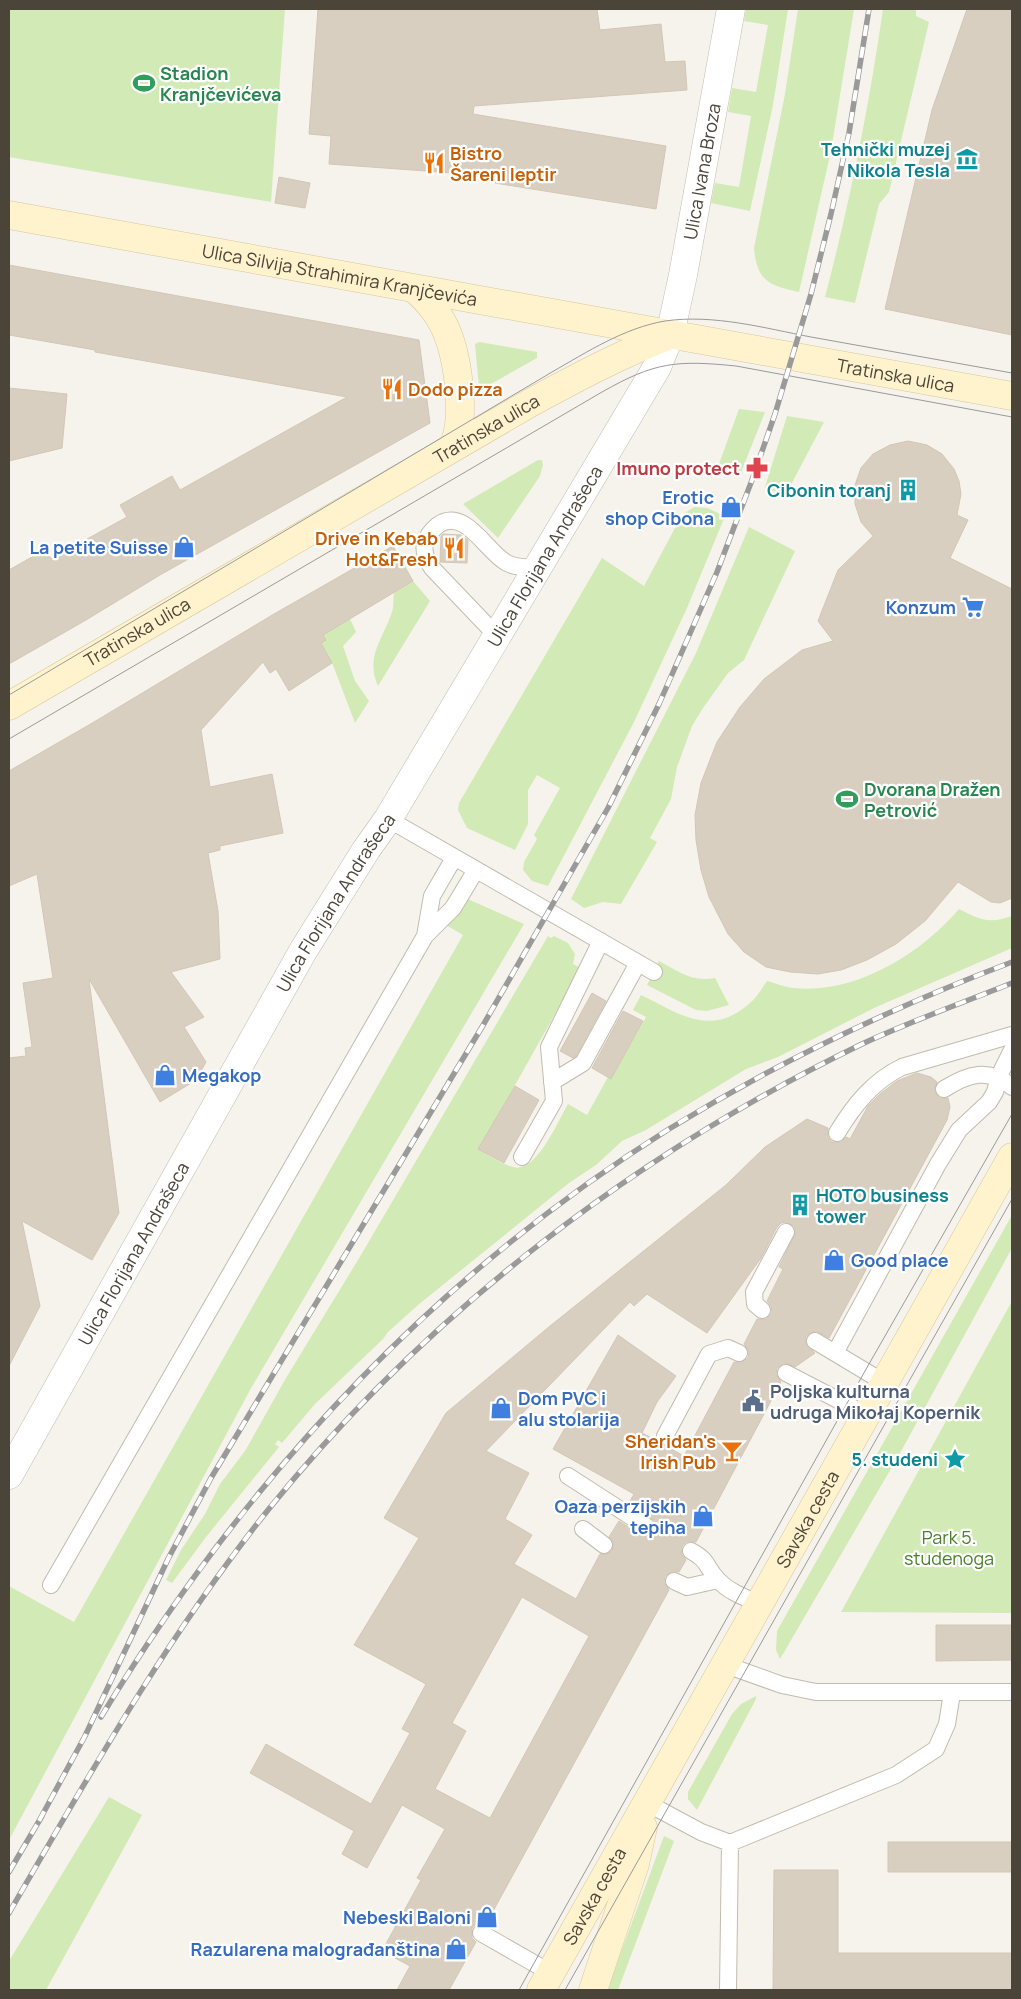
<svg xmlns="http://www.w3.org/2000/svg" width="1021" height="1999" viewBox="0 0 1021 1999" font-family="Manrope,sans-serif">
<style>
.green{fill:#d2eab5}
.building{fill:#d8cfc1;stroke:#d3c7b4;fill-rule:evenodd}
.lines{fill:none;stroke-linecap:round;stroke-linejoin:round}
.lane-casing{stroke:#c2bbae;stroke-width:18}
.street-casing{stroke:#c2bbae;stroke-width:29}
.secondary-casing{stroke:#d6c79b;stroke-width:29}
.lane{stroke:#fff;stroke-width:16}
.street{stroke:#fff;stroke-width:28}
.secondary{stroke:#fff3cd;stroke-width:28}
.tram{stroke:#9a9a9a;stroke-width:1}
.rail-casing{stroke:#9a9a9a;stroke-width:5.5}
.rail{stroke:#fff;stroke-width:4;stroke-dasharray:11;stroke-linecap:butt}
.labels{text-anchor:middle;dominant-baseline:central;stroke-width:4.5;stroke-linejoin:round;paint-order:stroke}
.leisure-label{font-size:18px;font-weight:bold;fill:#27864d;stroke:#fff;text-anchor:start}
.culture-label{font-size:18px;font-weight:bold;fill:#0d838f;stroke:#fff;text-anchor:end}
.food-label{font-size:18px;font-weight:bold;fill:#c56008;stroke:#fff;text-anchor:start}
.street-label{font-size:18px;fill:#4b4439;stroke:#fff}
.health-label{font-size:18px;font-weight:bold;fill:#be3a42;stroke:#fff;text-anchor:end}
.shop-label{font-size:18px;font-weight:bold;fill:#366cbe;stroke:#fff;text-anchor:end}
.service-label{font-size:18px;font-weight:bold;fill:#4e5e75;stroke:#fff;text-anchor:start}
.park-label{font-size:18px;fill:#4a7f2a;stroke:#fff}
</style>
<rect width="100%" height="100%" fill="#f6f3ec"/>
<path class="green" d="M9,9H285L271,202L9,157Z
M746,9H788L773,105L750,211L711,203L715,183L739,187L751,116L728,112L732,88L756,92L768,25L744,21Z
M798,9H854L831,151L799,292C769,286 757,281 754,248L785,94Z
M883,9H916V16L929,22L889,192L879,204L855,303L825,297C850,202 869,106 883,9Z
M479,342L537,352V358L482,389L479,387L475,344Z
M739,409L765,412L740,475L719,464Z
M787,416L824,422L785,496L765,487Z
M538,460H542L543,465L540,476L498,538L463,504Z
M694,507L707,508L725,516L687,608L634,722L548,886L532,881L523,870L524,862L537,839L534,835L560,788L537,775L528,790V824L515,850L467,828L458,810L459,803L602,558L644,586L682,515Z
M749,527L795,551L744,660L728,673L703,708L692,726L677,767L671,799L650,838L657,842L621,904L603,902L584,908L571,899L696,653Z
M413,581L430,601L378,686C365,657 383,639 392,612C394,607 393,599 394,593Z
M350,619L356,632L343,646L355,681L369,701L355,723L333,665L321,643V632L329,631Z
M463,897L524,924L250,1390L9,1840V1586L74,1622L463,935L446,925Z
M959,909C981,920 988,924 1012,916V948L874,1008L778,1057L746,1069L646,1130L622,1141L596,1165L569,1183L418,1305L388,1332L383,1339L315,1404L282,1443L278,1440L275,1444L279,1447L206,1537L172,1583L166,1580L181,1550L205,1514L220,1484L245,1451L286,1378L358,1260L548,936L551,938L554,936L568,943L575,954L573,964L581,968L479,1149C488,1155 501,1164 513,1167C536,1174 558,1121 568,1104L587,1115L608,1077L611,1079L646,1017L633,1010L641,995C680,1014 711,1038 750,1003C757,997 762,988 767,981C775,983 784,987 793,988C854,995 921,954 959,909Z
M659,961C680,972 691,982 715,978L729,1005L707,1011L696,1010L647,985Z
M1012,1215V1248L899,1455L780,1659L776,1650L777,1631Z
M1012,1301V1613L841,1612Z
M756,1696V1699L697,1810L688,1799V1792L732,1714L741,1704Z
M109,1797L142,1815L46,1990H9V1961Z
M664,1836L674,1841L618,1990H607Z"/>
<path class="building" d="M318,9H597L600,30L661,24L665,62L685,61L687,90L474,106L473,114L666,146L656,209L495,183V176L329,164L331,136L309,134Z
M967,9H1012V335L885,309L932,110Z
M279,177L310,183L305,208L275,203Z
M9,265L419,340L430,423L160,575L86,620L9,664V570L46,549L51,559L127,517L120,505L172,476L180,490L347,397L95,352V350L9,335Z
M9,388L67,394L62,448L9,461Z
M908,441L927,445L942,454L954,469L959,481L961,494L957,515L968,520L950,558L1012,589V898L1000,903L991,902L958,882L925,921L896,944L867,960L841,970L818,974L790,972L766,967L744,952L728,934L709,897L701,870L696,840L695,815L701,783L717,742L740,707L764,679L802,650L833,641L818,621L838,570L873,536L861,522L855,504V485L861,468L873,454L890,445Z
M443,534L461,535L468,540L467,563L440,562L441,536Z
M393,546L413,581L323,635L326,640L321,643L332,663L289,691L276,669L270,673L263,662L201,730L210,787L272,774L283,833L220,846V850L208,853L218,911L220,959L171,972L204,1017L184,1027L206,1062L196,1080L160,1102L89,979L119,1213L92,1260L22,1221L40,1306L9,1366V1058L26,1056L25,1048L32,1047L23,983L53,978L37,874L9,886V771L94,722L274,614Z
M592,993L606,1001L576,1056L573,1058L560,1051Z
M623,1011L643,1021L611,1079L592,1068Z
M917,1073L931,1077L937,1082L934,1089L936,1094L940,1098H948L950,1107L947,1120L829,1338L816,1331L810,1333L806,1336V1345L815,1353L795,1367L785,1363L777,1368L776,1374L781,1382L696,1542H687L682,1546V1555L686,1560L679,1572L673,1571L665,1576L664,1582L669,1590L486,1924H476L472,1928V1938L476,1942L449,1990H397L410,1966L382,1951L421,1880L417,1878L445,1829L402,1805L367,1868L342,1854L354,1831L250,1773L266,1744L371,1804L410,1733L402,1729L426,1684L354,1645L419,1538L384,1518L446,1413L550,1326L726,1185L765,1147L807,1119L828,1128V1137L832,1142H841L846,1137L850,1139L868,1106L880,1094L897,1081ZM786,1222L794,1226L796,1232L779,1267L783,1269L767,1301L771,1306L772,1312L766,1319H757L744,1344L749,1352L748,1358L740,1363L734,1362L684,1456L666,1446L661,1445L656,1440L642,1433L657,1402L676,1376L618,1335L553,1449L634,1494L629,1503L656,1522L657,1527L655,1533L647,1537L642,1536L619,1521L609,1537L613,1542L612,1551L607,1554H600L576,1599L514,1564L532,1535L505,1519L529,1473L486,1451L630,1302L634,1306L647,1294L707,1333L761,1258L777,1227L781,1223ZM522,1597L589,1636L490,1818L435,1789L466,1731L452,1723Z
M515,1086L539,1100L504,1163L478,1149Z
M936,1625H1012V1660L936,1661Z
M888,1842H1012V1872H888Z
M774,1870H838V1953H1012V1990H773Z"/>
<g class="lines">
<g class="lane-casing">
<path id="lane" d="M497,636L432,568C427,560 423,553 425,543C427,535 432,530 438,525C465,506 487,553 507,563C516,568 527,567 537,568
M388,819L654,972
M454,858L432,896L425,936L453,908L476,870
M552,1082L583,1063L638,963
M944,1089C968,1074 989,1067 1012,1087
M837,1133C854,1105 873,1081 902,1067L1012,1035
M522,1157L554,1101L549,1047L601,941
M762,1310L755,1304L754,1292L786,1232
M815,1341L885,1383
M835,1353L938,1164L959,1130L989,1102L995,1092L999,1076L1012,1050
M786,1373L867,1415
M665,1436L709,1354L728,1348L739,1353
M568,1476L647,1527
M583,1529L604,1545
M691,1551C710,1561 705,1567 718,1580C729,1592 746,1598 760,1604
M674,1581L687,1587L718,1580
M51,1585L425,936
M726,1665L782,1685L816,1692H1012
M647,1803L701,1832L730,1843L896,1775L936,1749L947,1724L952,1693
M481,1933L551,1973
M728,1990L730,1843"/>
</g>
<g class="street-casing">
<g id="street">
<path id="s1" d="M9,1475L303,951L366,850L388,819L657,367L670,335L683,275L731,9"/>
</g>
</g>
<g class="secondary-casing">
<g id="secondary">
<path id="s2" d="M9,215L1012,396"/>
<path d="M415,289C426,299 435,308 442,322C458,351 467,417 453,447"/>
<path id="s3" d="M9,706L530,403C576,378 621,354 670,335"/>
<path id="s4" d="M541,1990L1012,1157"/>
<path d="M593,1990L635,1864L643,1827"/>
</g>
</g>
<use href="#lane" class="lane"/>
<use href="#street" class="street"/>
<use href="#secondary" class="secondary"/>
<path class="tram" d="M9,695L552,372C587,352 624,328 665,321C714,314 764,328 811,337C878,349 945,361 1012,373
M9,739L602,392C655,362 676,360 736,366L1012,417
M519,1990L865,1371L1012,1114
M565,1990L1012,1199"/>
<g class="rail-casing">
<path id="rail" d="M101,1717C245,1480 433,1277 669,1129C778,1062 893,1007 1012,962
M39,1821L85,1736L168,1559L211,1478L482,1027L608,808L659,704L717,572L752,480L775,414L811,294L831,214L849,133L869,9
M9,1872L42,1816
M9,1913C89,1775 168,1635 268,1510C427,1313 635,1154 862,1044C911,1021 962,1003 1012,983"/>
</g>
<use href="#rail" class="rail"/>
</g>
<defs>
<g id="stadium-bare" transform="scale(1.725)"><path d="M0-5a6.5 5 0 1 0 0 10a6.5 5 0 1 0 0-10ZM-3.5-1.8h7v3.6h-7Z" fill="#2e9e5b" stroke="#fff" stroke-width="2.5" paint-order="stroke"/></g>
<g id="museum-bare" transform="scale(1.725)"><path d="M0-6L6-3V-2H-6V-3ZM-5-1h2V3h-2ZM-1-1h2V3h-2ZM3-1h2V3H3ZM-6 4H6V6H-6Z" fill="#0f9aa8" stroke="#fff" stroke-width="2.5" paint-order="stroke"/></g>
<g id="restaurant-bare" transform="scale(1.725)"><path d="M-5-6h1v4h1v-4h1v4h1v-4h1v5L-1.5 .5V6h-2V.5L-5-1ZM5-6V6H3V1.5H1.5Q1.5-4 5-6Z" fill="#e8710a" stroke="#fff" stroke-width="2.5" paint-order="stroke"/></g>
<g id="pharmacy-bare" transform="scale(1.725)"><path d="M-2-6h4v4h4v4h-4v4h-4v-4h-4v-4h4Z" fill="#e0444e" stroke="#fff" stroke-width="2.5" paint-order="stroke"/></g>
<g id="building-bare" transform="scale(1.725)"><path d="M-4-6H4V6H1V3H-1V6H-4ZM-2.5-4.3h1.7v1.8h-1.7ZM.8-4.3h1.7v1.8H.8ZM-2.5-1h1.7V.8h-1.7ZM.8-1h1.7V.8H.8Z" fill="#0f9aa8" stroke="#fff" stroke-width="2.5" paint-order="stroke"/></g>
<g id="shop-bare" transform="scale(1.725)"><path d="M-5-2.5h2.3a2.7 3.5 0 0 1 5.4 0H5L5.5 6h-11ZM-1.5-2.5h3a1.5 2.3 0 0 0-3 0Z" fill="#3f7fe0" stroke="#fff" stroke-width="2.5" paint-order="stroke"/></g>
<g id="supermarket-bare" transform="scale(1.725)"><path d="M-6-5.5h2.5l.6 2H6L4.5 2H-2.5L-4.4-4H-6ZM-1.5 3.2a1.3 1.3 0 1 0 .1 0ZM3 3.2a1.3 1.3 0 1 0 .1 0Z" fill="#3f7fe0" stroke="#fff" stroke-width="2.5" paint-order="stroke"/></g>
<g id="civic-bare" transform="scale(1.725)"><path d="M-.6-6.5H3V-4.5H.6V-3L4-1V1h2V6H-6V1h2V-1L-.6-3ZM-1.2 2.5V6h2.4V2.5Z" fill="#5c6f8a" stroke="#fff" stroke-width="2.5" paint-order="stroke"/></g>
<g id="bar-bare" transform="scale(1.725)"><path d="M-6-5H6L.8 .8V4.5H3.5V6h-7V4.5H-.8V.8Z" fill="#e8710a" stroke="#fff" stroke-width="2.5" paint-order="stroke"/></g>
<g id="sight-bare" transform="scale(1.725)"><path d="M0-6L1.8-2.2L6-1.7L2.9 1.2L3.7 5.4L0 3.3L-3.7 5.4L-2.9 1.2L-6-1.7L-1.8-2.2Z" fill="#0f9aa8" stroke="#fff" stroke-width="2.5" paint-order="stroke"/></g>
</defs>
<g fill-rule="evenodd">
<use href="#stadium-bare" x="144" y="83"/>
<use href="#museum-bare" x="967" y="159"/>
<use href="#restaurant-bare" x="434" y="163"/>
<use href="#restaurant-bare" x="392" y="389"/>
<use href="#pharmacy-bare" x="757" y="468"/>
<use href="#building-bare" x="908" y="490"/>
<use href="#shop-bare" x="731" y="507"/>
<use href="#shop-bare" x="184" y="547"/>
<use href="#restaurant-bare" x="454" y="548"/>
<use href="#supermarket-bare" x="973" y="607"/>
<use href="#stadium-bare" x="847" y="799"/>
<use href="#shop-bare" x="165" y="1075"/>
<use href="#building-bare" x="800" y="1205"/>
<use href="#shop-bare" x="834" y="1260"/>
<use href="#civic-bare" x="753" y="1401"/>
<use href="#shop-bare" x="501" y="1408"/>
<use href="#bar-bare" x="732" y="1451"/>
<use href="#sight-bare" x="955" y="1459"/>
<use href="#shop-bare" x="703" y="1516"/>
<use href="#shop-bare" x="487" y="1917"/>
<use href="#shop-bare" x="456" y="1949"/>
</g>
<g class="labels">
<g class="leisure-label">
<text x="160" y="73">Stadion<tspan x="160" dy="21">Kranjčevićeva</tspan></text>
<text x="864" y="789">Dvorana Dražen<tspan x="864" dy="21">Petrović</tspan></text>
</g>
<g class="culture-label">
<text x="950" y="149">Tehnički muzej<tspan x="950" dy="21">Nikola Tesla</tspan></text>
<text x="891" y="490">Cibonin toranj</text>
<text x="816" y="1195" text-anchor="start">HOTO business<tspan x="816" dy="21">tower</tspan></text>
<text x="938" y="1459">5. studeni</text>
</g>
<g class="food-label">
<text x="450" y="153">Bistro<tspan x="450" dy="21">Šareni leptir</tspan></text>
<text x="408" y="389">Dodo pizza</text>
<text x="438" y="538" text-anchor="end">Drive in Kebab<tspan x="438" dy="21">Hot&amp;Fresh</tspan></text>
<text x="716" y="1441" text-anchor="end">Sheridan's<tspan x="716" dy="21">Irish Pub</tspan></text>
</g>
<g class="street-label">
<text stroke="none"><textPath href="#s1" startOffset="1485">Ulica Ivana Broza</textPath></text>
<text stroke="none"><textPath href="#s2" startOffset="336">Ulica Silvija Strahimira Kranjčevića</textPath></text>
<text stroke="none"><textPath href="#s2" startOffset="901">Tratinska ulica</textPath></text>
<text stroke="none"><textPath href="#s3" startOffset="552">Tratinska ulica</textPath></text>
<text stroke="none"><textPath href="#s1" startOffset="1064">Ulica Florijana Andrašeca</textPath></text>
<text stroke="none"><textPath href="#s3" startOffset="148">Tratinska ulica</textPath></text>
<text stroke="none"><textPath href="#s1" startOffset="659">Ulica Florijana Andrašeca</textPath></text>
<text stroke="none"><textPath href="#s1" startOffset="254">Ulica Florijana Andrašeca</textPath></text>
<text stroke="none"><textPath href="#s4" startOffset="541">Savska cesta</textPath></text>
<text stroke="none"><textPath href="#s4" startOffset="108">Savska cesta</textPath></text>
</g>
<g class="health-label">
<text x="740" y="468">Imuno protect</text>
</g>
<g class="shop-label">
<text x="714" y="497">Erotic<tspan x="714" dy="21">shop Cibona</tspan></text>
<text x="168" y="547">La petite Suisse</text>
<text x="956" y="607">Konzum</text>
<text x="182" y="1075" text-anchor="start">Megakop</text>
<text x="851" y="1260" text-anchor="start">Good place</text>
<text x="518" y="1398" text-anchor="start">Dom PVC i<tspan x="518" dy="21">alu stolarija</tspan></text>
<text x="686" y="1506">Oaza perzijskih<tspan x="686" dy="21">tepiha</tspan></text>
<text x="471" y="1917">Nebeski Baloni</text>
<text x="440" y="1949">Razularena malograđanština</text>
</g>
<g class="service-label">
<text x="770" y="1391">Poljska kulturna<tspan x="770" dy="21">udruga Mikołaj Kopernik</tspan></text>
</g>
<g class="park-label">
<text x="949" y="1537">Park 5.<tspan x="949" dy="21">studenoga</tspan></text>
</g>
</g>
<rect width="1021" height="1999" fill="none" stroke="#4b4439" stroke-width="20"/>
</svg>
